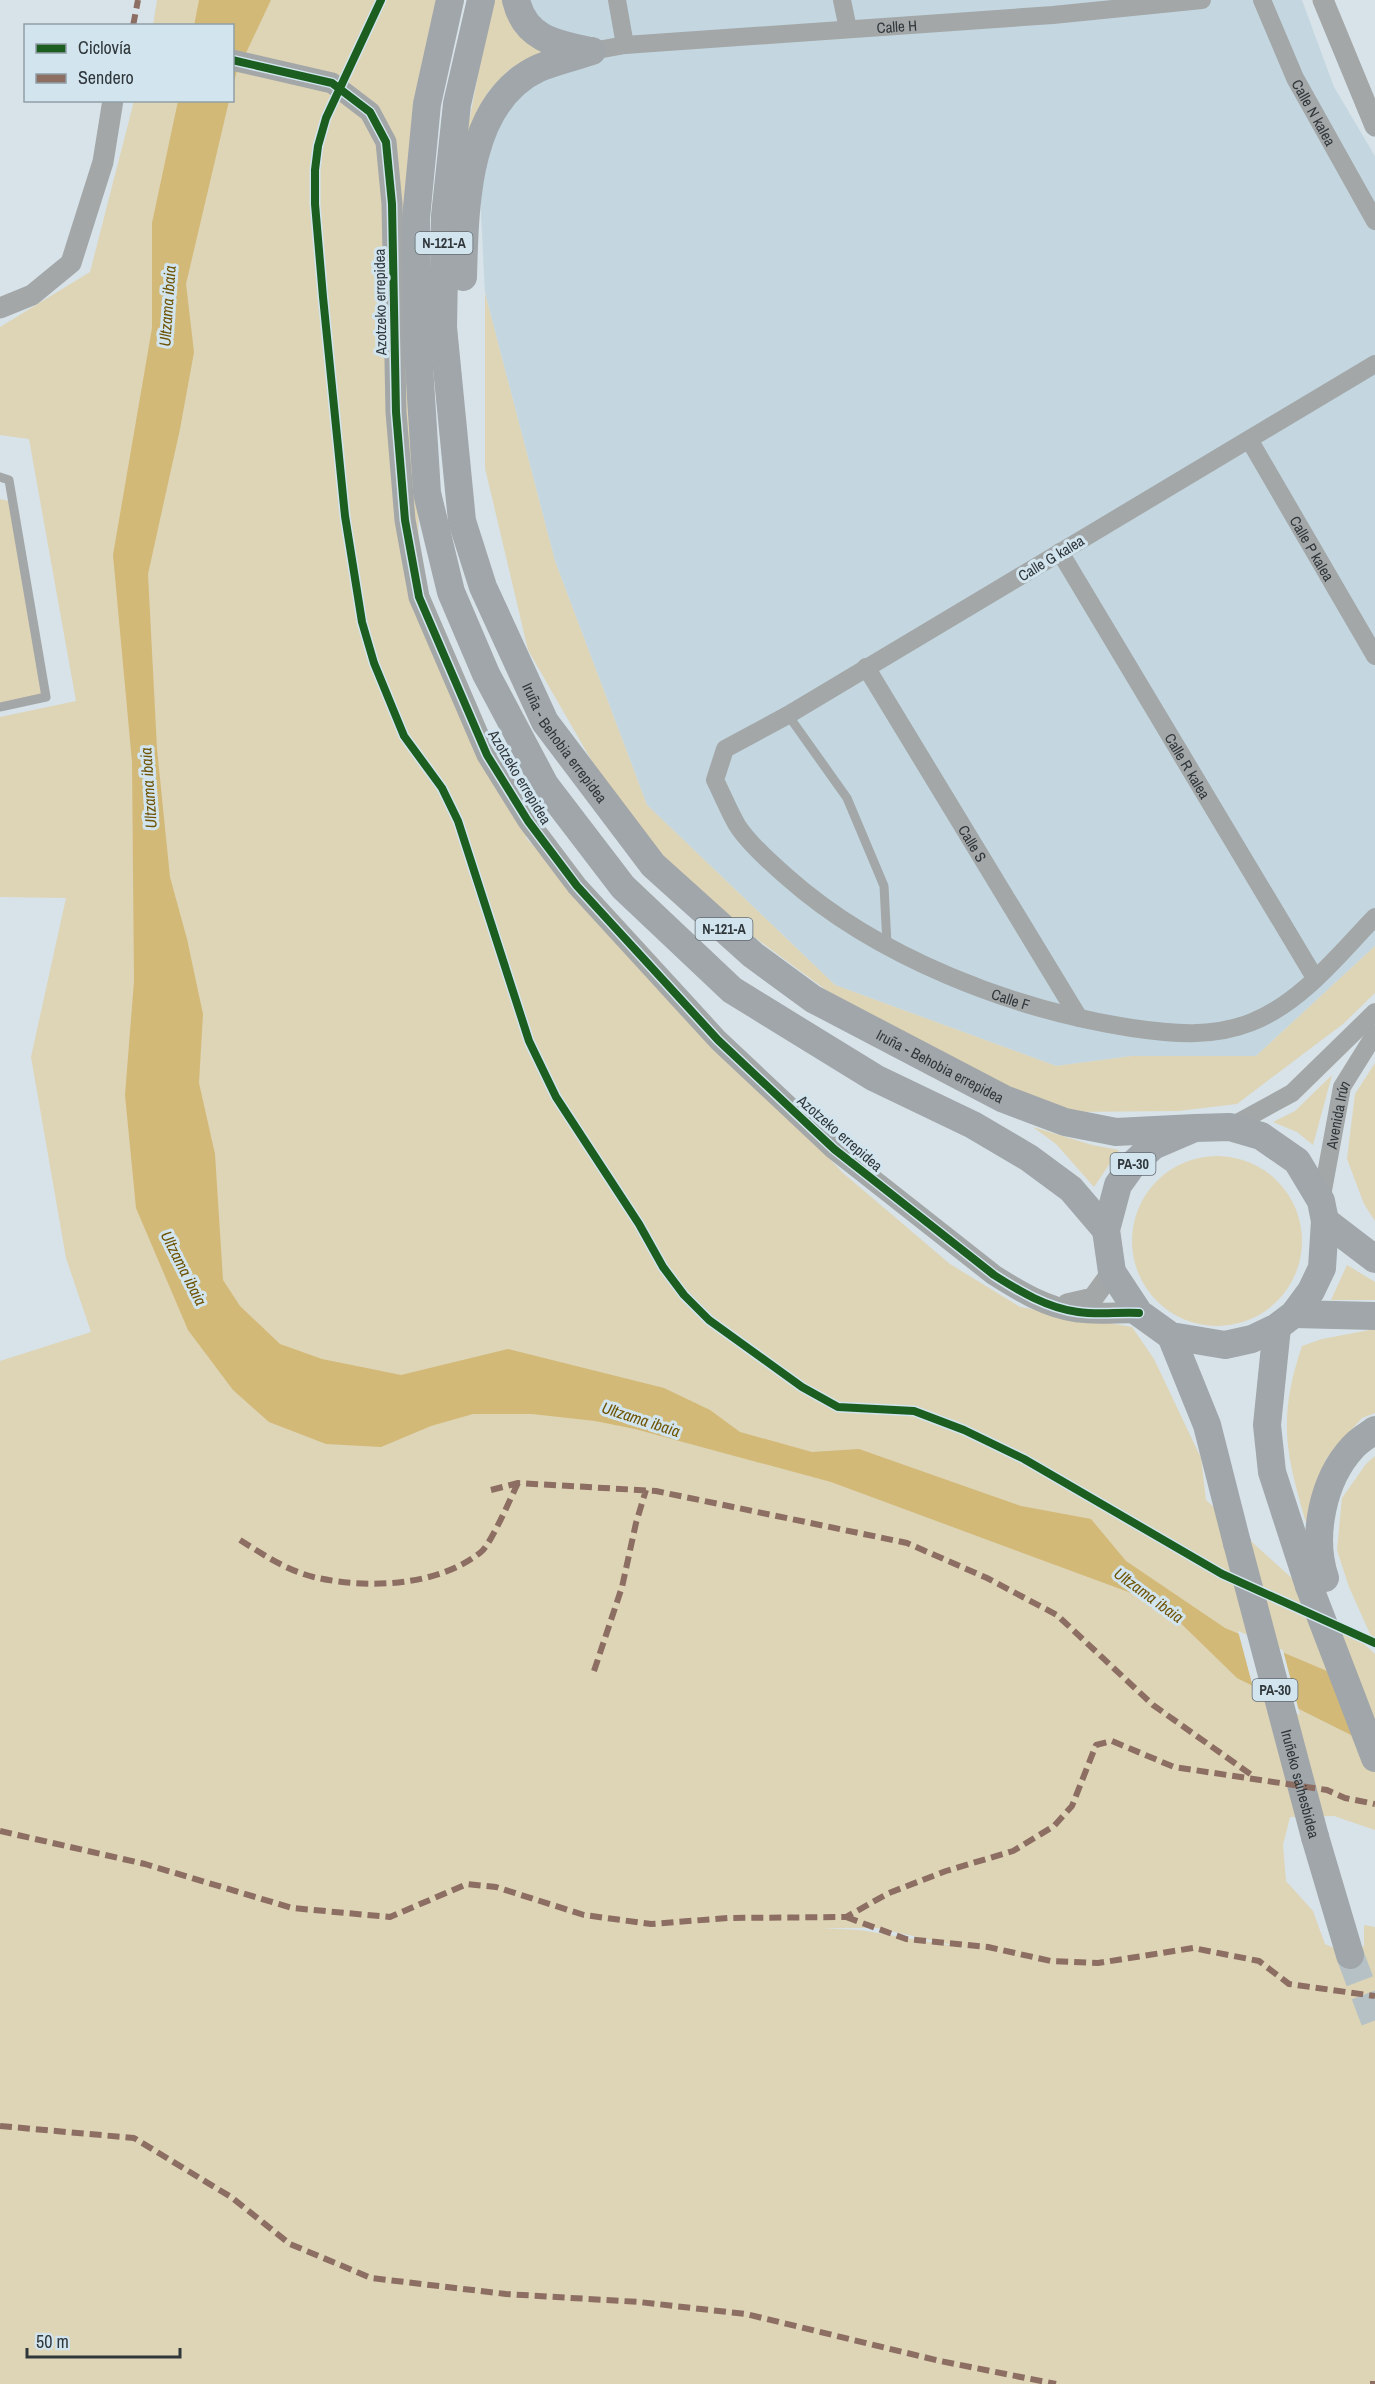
<svg xmlns="http://www.w3.org/2000/svg" width="1375" height="2384" viewBox="0 0 1375 2384" font-family="'Archivo Narrow',sans-serif">
<style>
.built{fill:#c4d7e0}
.green{fill:#ded4b6;fill-rule:evenodd}
.water{fill:#d2b977}
.pier{fill:#d8e3e9}
.lines{fill:none;stroke-linecap:round;stroke-linejoin:round}
.trunk-tunnel{stroke:#b6c1c6;stroke-width:28;stroke-dasharray:28 14;stroke-linecap:butt}
.path{stroke:#9fa3a6;stroke-width:4;stroke-dasharray:4.5 4.5;stroke-linecap:butt}
.service{stroke:#a3a7a8;stroke-width:9}
.minor{stroke:#a3a7a8;stroke-width:18}
.tertiary{stroke:#a3a7a8;stroke-width:21}
.trunk{stroke:#a0a6aa;stroke-width:28}
.trunk-bridge{stroke:#a0a6aa;stroke-width:28}
.quiet{stroke:#8d6e63;stroke-width:6;stroke-dasharray:12 6;stroke-linecap:butt}
.cycleway-casing{stroke:#d2e5ef;stroke-width:11}
.cycleway{stroke:#1b5e20;stroke-width:8}
.labels{text-anchor:middle;dominant-baseline:central;stroke-width:6;stroke-linejoin:round;paint-order:stroke}
.shield{fill:#d2e5ef;stroke:#616b71;stroke-width:1.5}
.shield-label{font-size:14px;font-weight:bold;fill:#30373b}
.street-label{font-size:15px;fill:#30373b;stroke:#d2e5ef}
.water-label{font-size:16px;font-style:italic;fill:#6e5304;stroke:#d2e5ef}
</style>
<rect width="100%" height="100%" fill="#d8e3e9"/>
<path class="built" d="M521,0H1302L1334,87L1375,156V946L1256,1056H1132L1056,1066L835,985L647,805L555,561L485,293L480,194Z"/>
<path class="green" d="M157,0H450L417,333L419,597L528,821L526,838L843,1173L950,1264L1020,1307L1132,1327L1154,1359L1201,1458L1206,1500L1375,1654V1830L1334,1816L1290,1817L1283,1845L1286,1881L1313,1911L1325,1944L1350,1955L1364,1946V1925L1375,1927V2384H0V1361L91,1332L66,1258L31,1057L66,898L0,897V717L76,701L29,439L0,435V327L90,272L134,101L232,100V26L153,25ZM820,1928H877L966,1948L860,1930Z
M495,0H505L548,54L511,68L488,92L466,138L487,28Z
M485,293L555,561L647,805L835,985L1056,1066L1132,1056H1256L1375,946V993L1343,1024L1237,1104L1178,1111L1067,1112L983,1075L826,990L681,883L597,770L528,650L485,468Z
M0,499L13,502L46,697L0,709Z
M1375,1063V1221L1364,1204L1347,1159L1355,1094Z
M1332,1075L1313,1145L1297,1132L1273,1122L1295,1111Z
M1033,1127L1092,1145L1119,1150L1094,1187L1056,1144Z
M1132 1241a85 85 0 1 1 170 0a85 85 0 1 1-170 0Z
M1347,1265L1375,1282V1300H1331Z
M1375,1329V1413L1362,1418L1326,1459L1309,1533C1287,1457 1276,1423 1302,1346L1322,1339Z
M1375,1456V1639L1371,1636L1349,1587L1337,1550L1342,1498L1366,1464Z"/>
<path class="water" d="M199,0H271L236,74L233,87L232,26H194Z
M178,101H229L186,284L194,352L180,429L148,574L157,749L170,877L187,939L203,1014L199,1083L215,1154L223,1280L240,1306L280,1344L322,1359L401,1375L508,1349L664,1388L710,1410L740,1432L812,1452L859,1449L1021,1506L1091,1519L1126,1561L1225,1628L1327,1671L1375,1747L1237,1678L1161,1604L831,1482L635,1429L595,1421L532,1414H473L431,1426L381,1447L326,1444L269,1422L233,1390L188,1330L136,1208L125,1095L134,981L132,762L113,555L152,328V223Z"/>
<path class="pier" d="M1238,1631L1283,1650L1300,1715L1254,1691Z"/>
<g class="lines">
<path class="trunk-tunnel" d="M1350,1955L1375,2021"/>
<path class="path" d="M348,73L381,0
M331,106C316,137 315,170 315,204L345,516L362,622L374,663L404,736L442,788L458,821L529,1041L556,1097L639,1224L663,1267L684,1295L709,1320L802,1387L838,1407L914,1411L964,1430L1024,1459L1219,1572
M1275,1597L1290,1604
M1352,1631L1375,1643"/>
<path class="service" d="M0,477L9,480L46,697L0,707
M788,715L847,798L884,886L887,944"/>
<g class="minor">
<path d="M617,0L625,45"/>
<path d="M842,0L848,29"/>
<path id="s1" d="M1262,0L1295,78L1375,221"/>
<path id="s2" d="M592,51L625,45L1053,15L1202,0"/>
<path id="s3" d="M1375,364L788,715L725,749L715,780C722,794 729,811 737,825C747,841 772,864 787,877C877,957 1013,1010 1132,1028C1172,1034 1213,1038 1252,1022C1302,1002 1338,955 1375,917"/>
<path id="s4" d="M1250,441L1375,656"/>
<path id="s5" d="M1060,552L1315,978"/>
<path id="s6" d="M866,667L1079,1018"/>
<path d="M1230,1127L1292,1093L1375,1012"/>
<path id="s7" d="M1321,1201L1342,1087L1375,1034"/>
</g>
<path class="tertiary" d="M1323,0L1375,126
M232,60L332,83L370,112L386,142L392,204L396,412L405,520L419,597L487,755L528,821L577,886L718,1040L834,1149L994,1275C1019,1291 1047,1308 1078,1312C1097,1315 1119,1312 1139,1313
M0,308L32,295L71,263L103,162L113,100
M1067,1304L1093,1298L1112,1272"/>
<g class="trunk">
<path d="M450,0L427,104L416,218L417,333L427,493L451,592L486,674L545,785L623,887L732,990L875,1078L973,1125L1029,1158L1071,1189L1106,1230"/>
<path id="s8" d="M481,0L457,104L445,216L443,327L462,521L483,587L545,722L653,865L753,955L813,999L1004,1099L1065,1122L1116,1132L1195,1128L1230,1127L1261,1136L1297,1161L1321,1201L1325,1221L1322,1268L1311,1291L1294,1314L1277,1327L1252,1339L1225,1345L1171,1336L1139,1313L1112,1272L1106,1230L1118,1185L1133,1164L1153,1146L1195,1128"/>
<path d="M516,0C525,39 556,44 590,51"/>
<path d="M463,277C465,208 465,102 539,68C556,61 574,57 592,51"/>
<path d="M1325,1221L1375,1259"/>
<path d="M1294,1314L1375,1316"/>
<path d="M1277,1327L1267,1425L1272,1472L1309,1586"/>
<path d="M1171,1336L1207,1425L1237,1543"/>
<path d="M1325,1578C1311,1536 1323,1479 1353,1447C1359,1440 1368,1435 1375,1430"/>
<path d="M1315,1837L1350,1955"/>
</g>
<g class="trunk-bridge">
<path id="s9" d="M1237,1543L1315,1837"/>
<path d="M1309,1586L1375,1758"/>
</g>
<path class="quiet" d="M133,26L138,0
M491,1490L518,1483L656,1491L907,1543L987,1578L1057,1615L1153,1705L1253,1776
M240,1540C264,1555 289,1572 318,1578C369,1589 439,1586 481,1552C491,1544 511,1497 518,1483
M594,1671L622,1587L636,1523L646,1490
M0,1831L145,1864L292,1908L390,1917L467,1884L496,1887L584,1915L651,1924L728,1918L846,1917L889,1893L946,1871L1013,1851L1054,1826L1072,1806L1096,1745L1112,1741L1174,1767L1327,1790L1345,1798L1375,1804
M846,1917L906,1939L988,1947L1051,1961L1098,1963L1193,1948L1259,1961L1289,1984L1375,1996
M0,2126L134,2138L231,2197L290,2244L371,2278L506,2294L639,2302L746,2314L940,2361L1056,2384
M1370,2384H1375"/>
<g class="cycleway-casing">
<path id="cycleway" d="M381,0L326,118L318,146L315,170V204L323,297L345,516L362,622L374,663L404,736L442,788L458,821L529,1041L556,1097L639,1224L663,1267L684,1295L709,1320L802,1387L838,1407L914,1411L964,1430L1024,1459L1222,1574L1375,1643
M232,60L332,83L370,112L386,142L392,204L396,412L405,520L419,597L487,755L528,821L577,886L718,1040L834,1149L994,1275C1019,1291 1047,1308 1078,1312C1097,1315 1119,1312 1139,1313"/>
</g>
<use href="#cycleway" class="cycleway"/>
</g>
<g class="labels">
<g class="shield">
<rect x="415.5" y="232" width="57" height="22" rx="4.5"/>
<rect x="695.5" y="918" width="57" height="22" rx="4.5"/>
<rect x="1110.5" y="1153" width="45" height="22" rx="4.5"/>
<rect x="1252.5" y="1679" width="45" height="22" rx="4.5"/>
</g>
<g class="shield-label">
<text x="444" y="243">N-121-A</text>
<text x="724" y="929">N-121-A</text>
<text x="1133" y="1164">PA-30</text>
<text x="1275" y="1690">PA-30</text>
</g>
<g class="street-label">
<text stroke="none"><textPath href="#s2" startOffset="306">Calle H</textPath></text>
<text stroke="none"><textPath href="#s1" startOffset="124">Calle N kalea</textPath></text>
<text transform="translate(380 302) rotate(-91)">Azotzeko errepidea</text>
<text stroke="none"><textPath href="#s4" startOffset="124">Calle P kalea</textPath></text>
<text transform="translate(1051 558) rotate(-31)">Calle G kalea</text>
<text stroke="none"><textPath href="#s8" startOffset="771">Iruña - Behobia errepidea</textPath></text>
<text stroke="none"><textPath href="#s5" startOffset="249">Calle R kalea</textPath></text>
<text transform="translate(520 777) rotate(59)">Azotzeko errepidea</text>
<text stroke="none"><textPath href="#s6" startOffset="206">Calle S</textPath></text>
<text stroke="none"><textPath href="#s3" startOffset="1167">Calle F</textPath></text>
<text stroke="none"><textPath href="#s8" startOffset="1275">Iruña - Behobia errepidea</textPath></text>
<text stroke="none"><textPath href="#s7" startOffset="88">Avenida Irún</textPath></text>
<text transform="translate(840 1133) rotate(41)">Azotzeko errepidea</text>
<text stroke="none"><textPath href="#s9" startOffset="249">Iruñeko saihesbidea</textPath></text>
</g>
<g class="water-label">
<text transform="translate(167 306) rotate(-86)">Ultzama ibaia</text>
<text transform="translate(148 788) rotate(-94)">Ultzama ibaia</text>
<text transform="translate(184 1268) rotate(63)">Ultzama ibaia</text>
<text transform="translate(641 1419) rotate(18)">Ultzama ibaia</text>
<text transform="translate(1149 1595) rotate(36)">Ultzama ibaia</text>
</g>
</g>
<rect x="24" y="24" width="210" height="78" fill="#d2e5ef" stroke="#919fa7" stroke-width="1.5"/>
<rect x="36" y="44" width="30" height="9" fill="#1b5e20" stroke="#919fa7" stroke-width="1.5"/>
<text x="78" y="54" font-size="18" fill="#30373b">Ciclovía</text>
<rect x="36" y="74" width="30" height="9" fill="#8d6e63" stroke="#919fa7" stroke-width="1.5"/>
<text x="78" y="84" font-size="18" fill="#30373b">Sendero</text>
<path d="M27 2348v9h153v-9" fill="none" stroke="#30373b" stroke-width="3"/>
<text x="36" y="2348" font-size="18" fill="#30373b" stroke="#d2e5ef" stroke-width="4.5" paint-order="stroke">50 m</text>
</svg>
